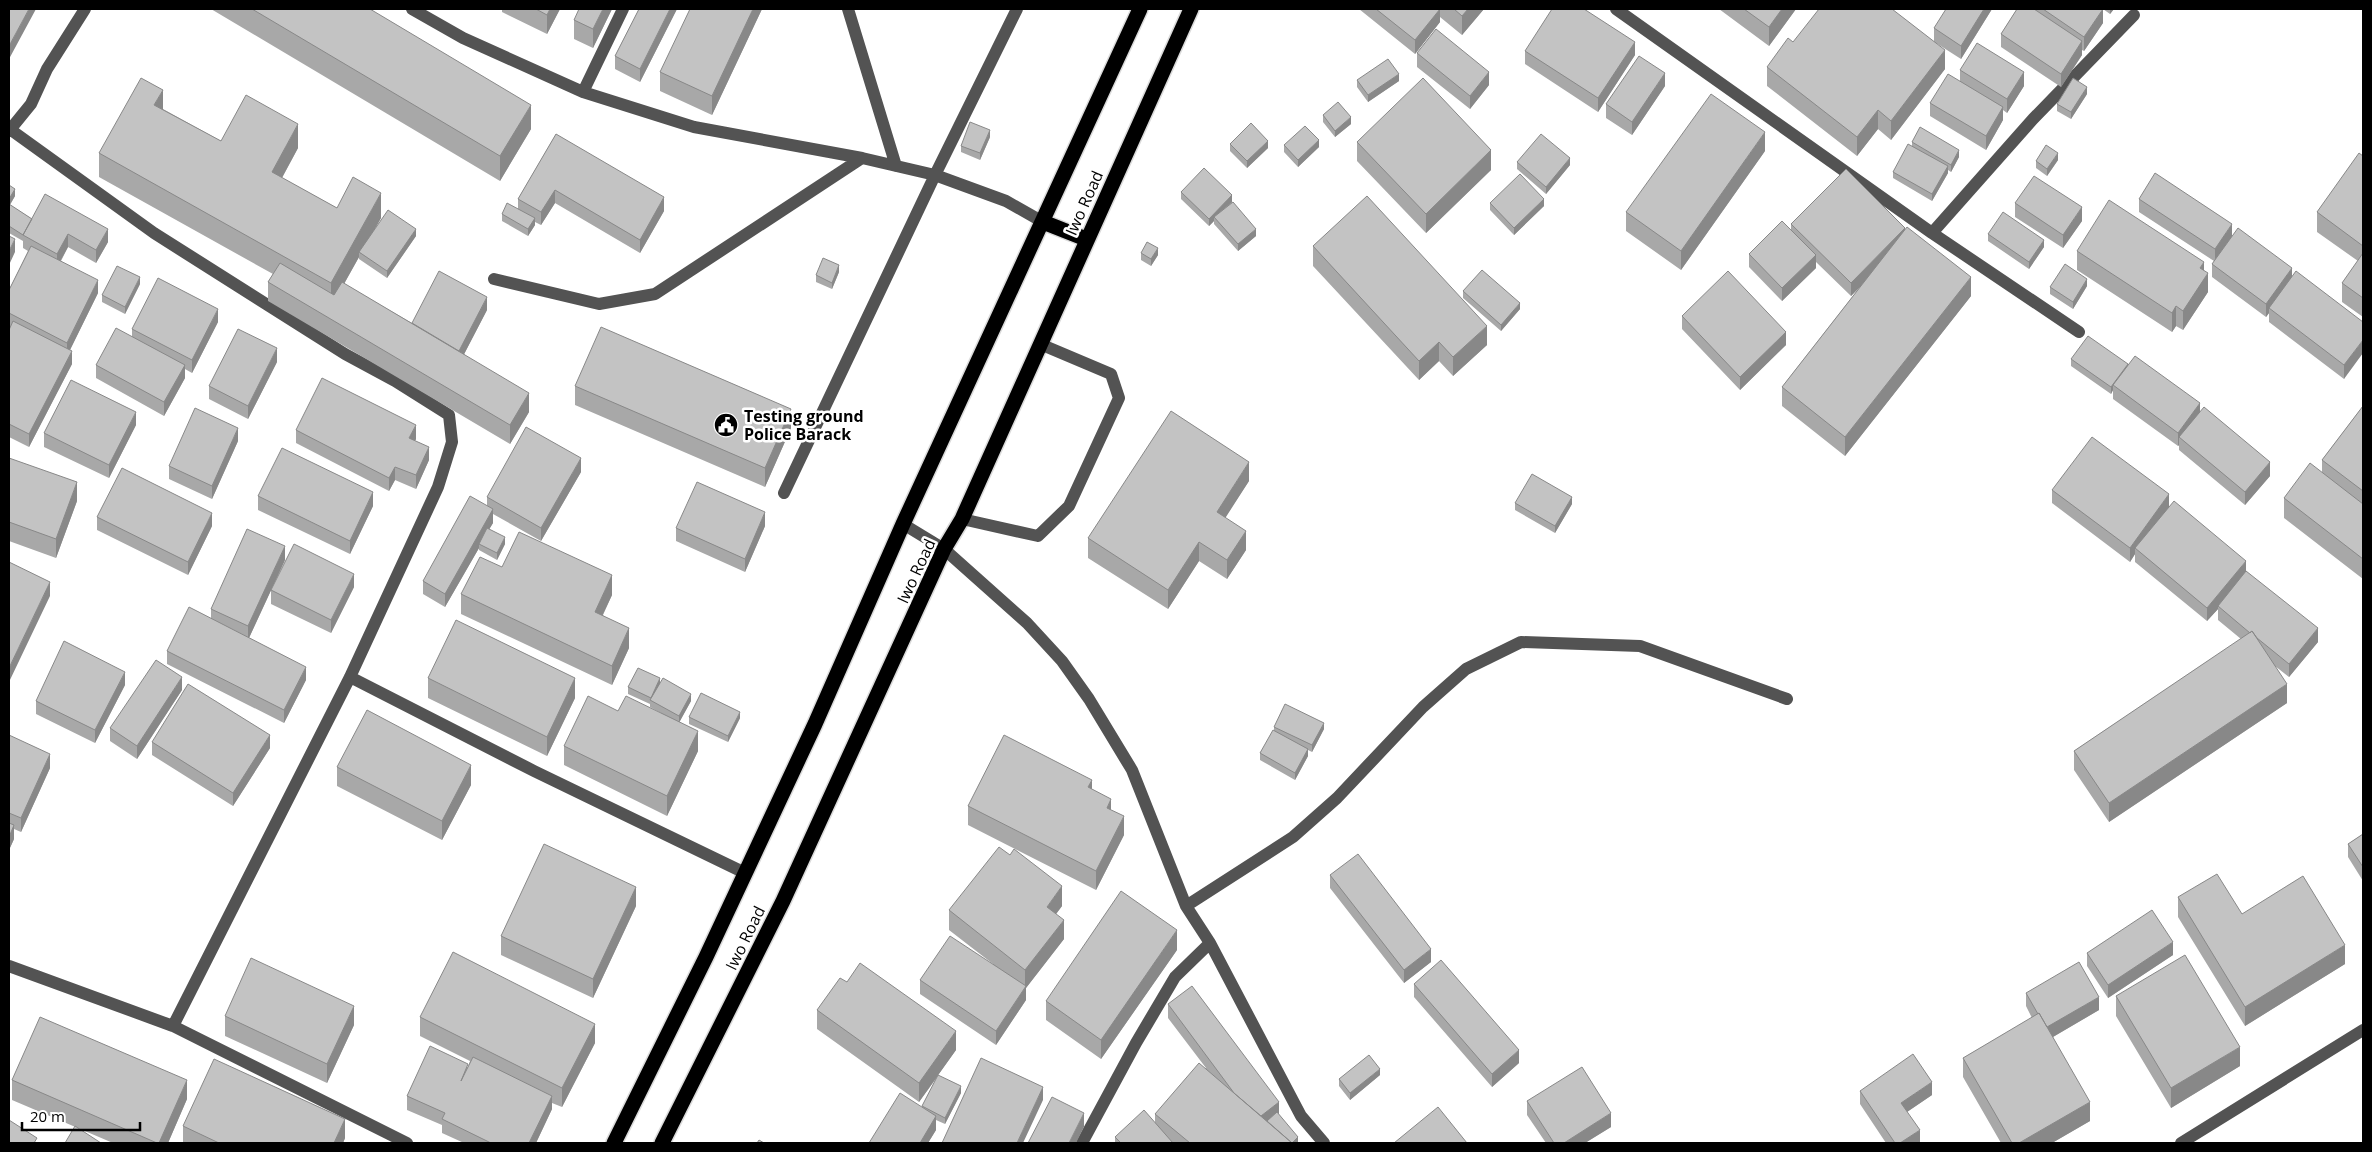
<svg xmlns="http://www.w3.org/2000/svg" width="2372" height="1152" viewBox="0 0 2372 1152" font-family="'Open Sans',sans-serif">
<style>
.lines{fill:none;stroke-linecap:round;stroke-linejoin:round}
.highway-casing{stroke:#dbdbdb;stroke-width:18}
.minor{stroke:#535353;stroke-width:12}
.highway{stroke:#000;stroke-width:15}
.wall{fill:#a8a8a8}
.shaded-wall{fill:#888}
.building{fill:#c3c3c3;stroke:#888}
.labels{text-anchor:middle;dominant-baseline:central;stroke-width:5;stroke-linejoin:round;paint-order:stroke}
.street-label{font-size:16px;fill:#000;stroke:#fff}
.poi-label{font-size:16px;font-weight:bold;fill:#000;stroke:#fff;text-anchor:start}
</style>
<rect width="100%" height="100%" fill="#fff"/>
<g class="lines">
<g class="highway-casing">
<path id="highway" d="M1043,222L1086,239
M614,1143L706,957L815,724L903,524L1140,9
M662,1143L783,901L944,549L962,519L1191,9"/>
</g>
<path class="minor" d="M412,9L463,38L583,92L694,127L862,158
M848,9L896,166
M1616,9L1932,233L2079,332
M583,92L623,9
M11,130L154,233L345,354L395,381L449,415L452,442L438,487L350,677L173,1026
M9,131L31,104L47,69L85,9
M1932,233L2033,119L2134,15
M494,279L599,304L655,294L862,158L935,175L1006,201L1043,222
M784,493L935,175L1017,9
M962,519L1038,536L1069,506L1119,398L1111,374L1040,344
M903,524L944,549L1027,623L1062,661L1089,699L1132,770L1186,906L1210,943L1301,1116L1324,1143
M350,677L534,771L745,873
M1186,906L1293,837L1337,798L1423,707L1466,669L1521,642L1640,646L1787,699
M9,966L173,1026L407,1143
M1082,1143L1136,1043L1175,977L1210,943
M2181,1143L2363,1030"/>
<use href="#highway" class="highway"/>
</g>
<path class="wall" d="M211,9H370L531,129L500,181Z
M502,9H560L547,34L502,12Z
M612,9L593,48L574,39V20Z
M639,9H677L640,82L615,69V56Z
M762,9L712,115L660,91V72Z
M1359,9H1484L1462,35L1440,17V22L1415,54Z
M1719,9H1796L1769,46Z
M1992,9L1961,59L1936,43L1945,69L1891,140L1878,129L1857,156L1767,86V67L1934,41V28Z
M2017,9H2102L2103,23L2084,51L2082,50V55L2061,87L2001,47V34Z
M2103,9H2114L2110,14Z
M1525,51L1635,55L1598,112L1525,64Z
M1417,53L1489,85L1470,109L1417,67Z
M1960,70L2024,86L2007,113L2003,110V120L1986,150L1930,116V103L1960,81Z
M1357,80L1399,81L1368,102L1357,87Z
M1665,86L1632,135L1606,118V104Z
M2087,94L2071,119L2057,111V104Z
M163,109L221,141L298,148L282,178L337,208L381,218L373,232L416,236L387,278L359,259V257L344,284L412,323L487,310L464,354L529,412L510,444L268,301V282L273,274L99,177V153Z
M1323,115L1351,124L1335,137L1323,122Z
M556,134L664,211L640,253L555,203L541,225L535,222V225L528,236L502,221V214L518,209V199Z
M990,137L980,160L961,152V146Z
M1357,142L1491,170L1426,233L1357,161Z
M1912,142L1959,157L1951,172L1948,170V173L1932,201L1893,178V172L1912,146Z
M1230,144L1268,148L1247,168L1230,151Z
M1284,145L1319,147L1298,167L1284,152Z
M1765,151L1681,270L1626,231V212Z
M2363,156V317L2342,302V283L2358,261L2317,232V212Z
M2058,160L2047,176L2036,168V161Z
M1517,162L1570,165L1546,194L1517,169Z
M9,185L15,196L10,205L32,219L108,242L96,263L68,247L61,261L98,293L70,350L72,364L29,447L9,437V330L10,327L9,326V290L28,251L23,248V241L9,233Z
M1181,192L1232,202L1256,236L1238,251L1214,224V221L1209,226L1181,199Z
M2139,199L2232,236L2292,277L2363,322L2344,379L2269,322V313L2266,317L2212,277V264L2214,261L2139,212Z
M1490,203L1544,206L1514,235L1490,210Z
M2015,203L2082,221L2063,248L2015,217Z
M1791,224L1905,229L1971,296L1845,456L1782,406V387L1860,287L1851,296L1816,262V268L1782,301L1749,267V254L1791,230Z
M1988,234L2044,247L2029,269L1988,241Z
M1313,246L1487,345L1453,376L1439,361L1419,380L1313,266Z
M2077,251L2204,270L2208,292L2183,330L2176,326L2172,332L2077,270Z
M1141,253L1158,255L1151,266L1141,260Z
M839,272L832,289L816,282V275Z
M140,284L125,314L102,302V295Z
M2087,286L2073,309L2050,294V287Z
M1463,291L1520,309L1501,331L1463,298Z
M1682,316L1786,345L1740,390L1682,329Z
M218,322L192,373L185,369V378L164,416L96,378V365L132,336V329Z
M2071,359L2128,366L2200,412L2270,476L2245,505L2179,450V445L2178,446L2113,399V390L2111,394L2071,366Z
M277,362L248,419L209,399V386Z
M575,386L791,428L765,487L575,405Z
M2363,406V579L2284,518V498L2322,472V460Z
M136,425L109,478L44,447V433Z
M296,430L416,439L415,441L429,460L416,489L395,480L389,491L296,443Z
M238,441L212,499L169,479V466Z
M9,458L77,501L56,558L9,541Z
M581,472L541,541L493,514V523L489,529L505,544L497,560L479,550V548L445,607L423,594V581L487,506V497Z
M1249,481L1225,517L1246,550L1227,579L1199,561L1168,609L1088,558V538Z
M2052,490L2169,507L2246,571L2318,642L2289,677L2275,666L2287,703L2109,822L2074,770V751L2241,639L2218,620V609L2207,621L2135,562V554L2130,562L2052,503Z
M258,496L373,506L350,554L258,510Z
M1515,503L1572,504L1555,533L1515,510Z
M97,517L212,526L188,575L97,530Z
M765,526L745,572L676,541V528Z
M285,560L249,638L306,680L284,723L167,664V651L211,618V609Z
M502,567L612,595L603,615L629,648L612,685L461,614V594Z
M354,587L331,633L271,604V590Z
M428,678L575,698L547,756L428,698Z
M660,683L691,701L679,722L698,751L667,816L564,765V746L618,711L661,713L650,707V704L628,694V687Z
M125,685L95,743L36,714V701Z
M182,690L137,759L110,741V728Z
M689,717L740,718L728,742L689,724Z
M1274,727L1324,729L1312,752L1308,750V756L1295,780L1260,760V753L1274,731Z
M9,735L50,768L21,832L14,829V839L9,850Z
M152,742L270,748L233,806L152,755Z
M337,767L471,785L442,840L337,786Z
M1092,789L1111,810L1124,835L1096,890L968,825V806Z
M2363,834V881L2348,857V844Z
M1330,875L1431,962L1404,983L1330,888Z
M2178,897L2242,914L2345,964L2245,1026L2178,917Z
M636,906L593,998L501,955V936Z
M1062,906L1056,914L1064,939L1026,988V1000L996,1045L920,994V980L993,964L949,930V910Z
M1177,950L1101,1059L1046,1020V1001Z
M2087,953L2173,955L2108,998L2087,966Z
M847,982L956,1050L938,1075L961,1093L945,1124L936,1120V1130L928,1143H869L922,1107L938,1076L919,1102L817,1029V1010Z
M1414,984L1519,1063L1492,1087L1414,997Z
M2026,993L2099,1010L2053,1037L2090,1121L2052,1143H2001L1963,1077V1058L2032,1018L2026,1006Z
M2116,996L2240,1066L2171,1108L2116,1016Z
M1168,1004L1279,1115L1298,1143H1115V1137L1155,1123V1114L1206,1068L1168,1018Z
M225,1016L354,1025L327,1083L225,1036Z
M420,1017L595,1043L562,1107L552,1103V1109L536,1143H464L442,1133V1125L407,1110V1096L468,1067L470,1061L420,1036Z
M1380,1075L1350,1100L1339,1086V1079Z
M12,1080L187,1099L168,1143H113L12,1100Z
M1860,1091L1932,1095L1907,1112L1919,1143H1886L1860,1104Z
M1527,1101L1611,1127L1585,1143H1546L1527,1115Z
M183,1126L345,1138L343,1143H183Z"/>
<path class="shaded-wall" d="M29,9H36L9,59V46Z
M550,9H560L547,34V15Z
M603,9H612L593,48V29Z
M670,9H677L640,82V69Z
M753,9H762L712,115V96Z
M1440,9V22L1415,54V40Z
M1468,9H1484L1462,35V16Z
M1782,9H1796L1769,46V27Z
M1984,9H1992L1961,59V46Z
M2103,9V23L2084,51V37Z
M2110,9H2114L2110,14Z
M2082,41V55L2061,87V74Z
M1635,42V55L1598,112V98Z
M1945,50V69L1891,140V121Z
M1489,72V85L1470,109V96Z
M2024,72V86L2007,113V99Z
M1665,73V86L1632,135V122Z
M1399,74V81L1368,102V95Z
M2087,87V94L2071,119V112Z
M163,90V114L154,105Z
M531,105V129L500,181V156Z
M2003,107V120L1986,150V136Z
M1878,110V129L1857,156V137Z
M1351,117V124L1335,137V131Z
M298,124V148L272,196V172Z
M990,130V137L980,160V153Z
M1765,132V151L1681,270V251Z
M1319,140V147L1298,167V160Z
M1268,141V148L1247,168V161Z
M1491,150V170L1426,233V214Z
M1959,150V157L1951,172V165Z
M2058,153V160L2047,176V169Z
M1570,158V165L1546,194V187Z
M1948,166V173L1932,201V194Z
M15,189V196L9,206V199Z
M555,190V203L541,225V212Z
M381,193V218L361,254L359,252V257L331,307V283Z
M1232,195V202L1214,217V221L1209,226V219Z
M664,197V211L640,253V240Z
M1544,199V206L1514,235V228Z
M2082,207V221L2063,248V235Z
M535,218V225L528,236V229Z
M2232,224V237L2215,263V249Z
M1905,228V241L1851,296V283Z
M108,229V242L96,263V250Z
M416,229V236L387,278V271Z
M1256,229V236L1238,251V244Z
M68,234V247L57,267V254Z
M15,239V252L9,265V251Z
M2044,240V247L2029,269V262Z
M1158,248V255L1151,266V259Z
M1816,255V268L1782,301V288Z
M2204,262V279L2208,273V292L2183,330V311L2200,268Z
M839,265V272L832,289V283Z
M2292,268V282L2269,308V313L2266,317V304Z
M140,277V284L125,314V307Z
M1971,277V296L1845,456V437Z
M2087,279V286L2073,309V302Z
M98,280V293L67,356V343Z
M487,297V310L459,364V351Z
M1520,303V309L1501,331V325Z
M2176,306V326L2172,332V313Z
M218,309V322L192,373V360Z
M1487,326V345L1453,376V357Z
M1786,332V345L1740,390V377Z
M2363,340V353L2344,379V365Z
M1439,342V361L1419,380V361Z
M277,348V362L248,419V406Z
M72,351V364L29,447V434Z
M2128,364V370L2113,385V390L2111,394V387Z
M185,365V378L164,416V402Z
M529,393V412L510,444V425Z
M2200,403V417L2179,437V445L2178,446V433Z
M791,409V428L765,487V468Z
M136,412V425L109,478V465Z
M416,425V439L409,452V438Z
M238,428V441L212,499V486Z
M429,447V460L416,489V475Z
M581,458V472L541,541V528Z
M1249,462V481L1217,531V512Z
M2270,462V476L2245,505V492Z
M395,467V480L389,491V478Z
M77,482V501L56,558V539Z
M373,492V506L350,554V541Z
M2169,494V508L2135,548V554L2130,562V548Z
M1572,497V504L1555,533V526Z
M493,509V523L480,545L479,544V548L445,607V594Z
M765,512V526L745,572V559Z
M212,513V526L188,575V562Z
M1246,531V550L1227,579V560Z
M505,537V544L497,560V553Z
M1199,542V561L1168,609V590Z
M285,546V560L248,640V626Z
M2246,561V574L2218,606V609L2207,621V608Z
M354,574V587L331,633V620Z
M612,575V595L595,631V612Z
M50,582V596L9,682V668Z
M629,628V648L612,685V666Z
M2318,628V642L2289,677V664Z
M306,667V680L284,723V710Z
M125,672V685L95,743V730Z
M182,677V690L137,759V746Z
M575,678V698L547,756V737Z
M660,678V685L651,701V698Z
M2287,684V703L2109,822V803Z
M691,694V701L679,723V716Z
M740,712V718L728,742V736Z
M1324,723V729L1312,752V745Z
M698,731V751L667,816V796Z
M270,735V748L233,806V793Z
M1308,749V756L1295,780V773Z
M50,754V768L21,832V818Z
M471,765V785L442,840V821Z
M1092,780V799L1088,787Z
M1111,799V818L1107,808Z
M1124,816V835L1096,890V871Z
M14,825V839L9,850V837Z
M1062,886V906L1047,926V907Z
M636,887V906L593,998V979Z
M1064,920V939L1026,988V1000L996,1045V1031L1025,988V970Z
M1177,930V950L1101,1059V1040Z
M2173,942V955L2108,998V985Z
M2345,945V964L2245,1026V1007Z
M1431,949V962L1404,983V970Z
M2099,997V1010L2046,1041V1027Z
M354,1006V1025L327,1083V1064Z
M595,1024V1043L562,1107V1088Z
M956,1031V1050L919,1102V1083Z
M2240,1047V1066L2171,1108V1088Z
M1519,1050V1063L1492,1087V1074Z
M1380,1069V1075L1350,1100V1093Z
M187,1080V1099L168,1143H159Z
M1932,1082V1095L1901,1116V1103Z
M961,1086V1093L945,1124V1118Z
M1043,1087V1100L1023,1143H1017Z
M552,1096V1109L536,1143H529Z
M1279,1102V1115L1261,1128L1257,1118Z
M2090,1102V1121L2052,1143H2019Z
M1084,1113V1127L1076,1143H1069Z
M1611,1113V1127L1585,1143H1564Z
M936,1116V1130L928,1143H920Z
M345,1119V1138L343,1143H334Z
M1920,1130V1143H1900Z
M1298,1137V1143H1292Z"/>
<path class="building" d="M9,9H29L9,46Z
M252,9H370L531,105L500,156Z
M536,9H550L547,15Z
M579,9H603L593,29L574,20Z
M639,9H670L640,69L615,56Z
M690,9H753L712,96L660,72Z
M1376,9H1440L1415,40Z
M1454,9H1468L1462,16Z
M1552,9H1584L1635,42L1598,98L1525,51Z
M1744,9H1782L1769,27Z
M1819,9H1892L1945,50L1891,121L1878,110L1857,137L1767,67L1788,38L1793,42Z
M1946,9H1984L1961,46L1934,28Z
M2017,9H2034L2082,41L2061,74L2001,34Z
M2043,9H2103L2084,37Z
M1436,29L1489,72L1470,96L1417,53Z
M1977,43L2024,72L2007,99L1960,70Z
M1639,56L1665,73L1632,122L1606,104Z
M1388,59L1399,74L1368,95L1357,80Z
M1948,74L2003,107L1986,136L1930,103Z
M141,78L163,90L154,105L221,141L246,95L298,124L272,172L337,208L353,177L381,193L331,283L99,153Z
M1423,78L1491,150L1426,214L1357,142Z
M2073,78L2087,87L2071,112L2057,104Z
M1711,94L1765,132L1681,251L1626,212Z
M1338,102L1351,117L1335,131L1323,115Z
M970,122L990,130L980,153L961,146Z
M1251,123L1268,141L1247,161L1230,144Z
M1305,126L1319,140L1298,160L1284,145Z
M1920,127L1959,150L1951,165L1912,142Z
M556,134L664,197L640,240L555,190L541,212L518,199Z
M1541,134L1570,158L1546,187L1517,162Z
M1908,144L1948,166L1932,194L1893,172Z
M2046,145L2058,153L2047,169L2036,161Z
M2359,153L2363,156V246L2317,212Z
M1204,168L1232,195L1209,219L1181,192Z
M1846,169L1905,228L1851,283L1791,224Z
M2155,173L2232,224L2215,249L2139,199Z
M1520,174L1544,199L1514,228L1490,203Z
M2034,176L2082,207L2063,235L2015,203Z
M9,185L15,189L9,199Z
M45,194L108,229L96,250L68,234L57,254L23,235Z
M1367,196L1487,326L1453,357L1439,342L1419,361L1313,246Z
M2109,200L2204,262L2200,268L2208,273L2183,311L2176,306L2172,313L2077,251Z
M1233,202L1256,229L1238,244L1214,217Z
M507,203L535,218L528,229L502,214Z
M9,204L32,219L23,235L9,226Z
M388,210L416,229L387,271L359,252Z
M2003,212L2044,240L2029,262L1988,234Z
M1782,221L1816,255L1782,288L1749,254Z
M1907,227L1971,277L1845,437L1782,387Z
M2238,228L2292,268L2266,304L2212,264Z
M9,236L15,239L9,251Z
M1147,242L1158,248L1151,259L1141,253Z
M31,246L98,280L67,343L9,313V290Z
M2363,253V298L2342,283Z
M823,258L839,265L832,283L816,275Z
M280,263L334,295L342,282L529,393L510,425L268,282Z
M2065,264L2087,279L2073,302L2050,287Z
M117,266L140,277L125,307L102,295Z
M1482,270L1520,303L1501,325L1463,291Z
M439,271L487,297L459,351L412,323Z
M1728,271L1786,332L1740,377L1682,316Z
M2296,271L2363,322V340L2344,365L2269,308Z
M158,278L218,309L192,360L132,329Z
M13,321L72,351L29,434L9,424V330Z
M601,327L791,409L765,468L575,386Z
M116,328L185,365L164,402L96,365Z
M238,329L277,348L248,406L209,386Z
M2088,336L2128,364L2111,387L2071,359Z
M2135,356L2200,403L2178,433L2113,385Z
M322,378L416,425L409,438L429,447L416,475L395,467L389,478L296,430Z
M71,380L136,412L109,465L44,433Z
M2363,406V491L2322,460Z
M2204,407L2270,462L2245,492L2179,437Z
M195,408L238,428L212,486L169,466Z
M1171,411L1249,462L1217,512L1246,531L1227,560L1199,542L1168,590L1088,538Z
M526,427L581,458L541,528L487,497Z
M2092,437L2169,494L2130,548L2052,490Z
M282,448L373,492L350,541L258,496Z
M9,458L77,482L56,539L9,522Z
M2310,463L2363,504V559L2284,498Z
M122,468L212,513L188,562L97,517Z
M1532,474L1572,497L1555,526L1515,503Z
M697,482L765,512L745,559L676,528Z
M470,496L493,509L445,594L423,581Z
M2174,501L2246,561L2207,608L2135,548Z
M487,528L505,537L497,553L479,544Z
M247,529L285,546L248,626L211,609Z
M519,532L612,575L595,612L629,628L612,666L461,594L480,557L502,567Z
M294,544L354,574L331,620L271,590Z
M9,562L50,582L9,668Z
M2246,571L2318,628L2289,664L2257,638L2252,631L2250,633L2218,606Z
M189,607L306,667L284,710L167,651Z
M456,620L575,678L547,737L428,678Z
M2252,631L2287,684L2109,803L2074,751Z
M64,641L125,672L95,730L36,701Z
M156,660L182,677L137,746L110,728Z
M638,668L660,678L651,698L628,687Z
M663,678L691,694L679,716L650,700Z
M188,684L270,735L233,793L152,742Z
M701,693L740,712L728,736L689,717Z
M588,696L618,711L626,696L698,731L667,796L564,746Z
M1285,704L1324,723L1312,745L1274,727Z
M367,710L471,765L442,821L337,767Z
M1273,730L1308,749L1295,773L1260,753Z
M9,735L50,754L21,818L9,813Z
M1004,735L1092,780L1088,787L1111,799L1107,808L1124,816L1096,871L968,806Z
M9,823L14,825L9,837Z
M2363,834V867L2348,844Z
M544,844L636,887L593,979L501,936Z
M999,847L1010,855L1014,849L1062,886L1047,907L1064,920L1025,970L949,910Z
M1358,854L1431,949L1404,970L1330,875Z
M2217,874L2242,914L2303,876L2345,945L2245,1007L2178,897Z
M1121,891L1177,930L1101,1040L1046,1001Z
M2152,910L2173,942L2108,985L2087,953Z
M950,936L1026,986L996,1031L920,980Z
M453,952L595,1024L562,1088L420,1017Z
M2185,955L2240,1047L2171,1088L2116,996Z
M251,958L354,1006L327,1064L225,1016Z
M1441,960L1519,1050L1492,1074L1414,984Z
M2079,962L2099,997L2047,1027L2039,1013L2038,1014L2026,993Z
M860,963L956,1031L919,1083L817,1010L840,978L847,982Z
M1192,986L1279,1102L1261,1116L1234,1093L1168,1004Z
M2039,1013L2090,1102L2019,1143H2012L1963,1058Z
M40,1017L187,1080L159,1143H157L12,1080Z
M430,1046L468,1064L461,1081L473,1057L552,1096L529,1143H491L442,1119L445,1113L407,1096Z
M1913,1054L1932,1082L1901,1103L1920,1130L1900,1143H1895L1860,1091Z
M1369,1055L1380,1069L1350,1093L1339,1079Z
M981,1058L1043,1087L1017,1143H942Z
M214,1059L345,1119L334,1143H219L183,1126Z
M1199,1063L1292,1143H1190L1155,1114Z
M1582,1067L1611,1113L1564,1143H1554L1527,1101Z
M938,1075L961,1086L945,1118L922,1106Z
M900,1093L936,1116L920,1143H869Z
M1052,1097L1084,1113L1069,1143H1028Z
M1438,1107L1467,1143H1394Z
M1144,1110L1173,1143H1121L1115,1137Z
M1277,1112L1298,1137L1292,1143L1267,1121Z
M9,1120L37,1138L34,1143H9Z
M75,1126L101,1143H65Z
M759,1140L764,1143H757Z"/>
<defs>
<g id="civic-disc" transform="scale(1.25)"><circle r="9.5" fill="#000" stroke="#fff"/><path d="M-.6-6.5H3V-4.5H.6V-3L4-1V1h2V6H-6V1h2V-1L-.6-3ZM-1.2 2.5V6h2.4V2.5Z" fill="#fff"/></g>
</defs>
<g fill-rule="evenodd">
<use href="#civic-disc" x="726" y="425"/>
</g>
<g class="labels">
<g class="street-label">
<text transform="translate(1084 203) rotate(-66)">Iwo Road</text>
<text transform="translate(916 571) rotate(-65)">Iwo Road</text>
<text transform="translate(745 938) rotate(-64)">Iwo Road</text>
</g>
<g class="poi-label">
<text x="744" y="416">Testing ground<tspan x="744" dy="18">Police Barack</tspan></text>
</g>
</g>
<rect width="2372" height="1152" fill="none" stroke="#000000" stroke-width="20"/>
<path d="M22 1122v8h118v-8" fill="none" stroke="#000000" stroke-width="2.5"/>
<text x="30" y="1122" font-size="15" fill="#000000" stroke="#ffffff" stroke-width="4" paint-order="stroke">20 m</text>
</svg>
